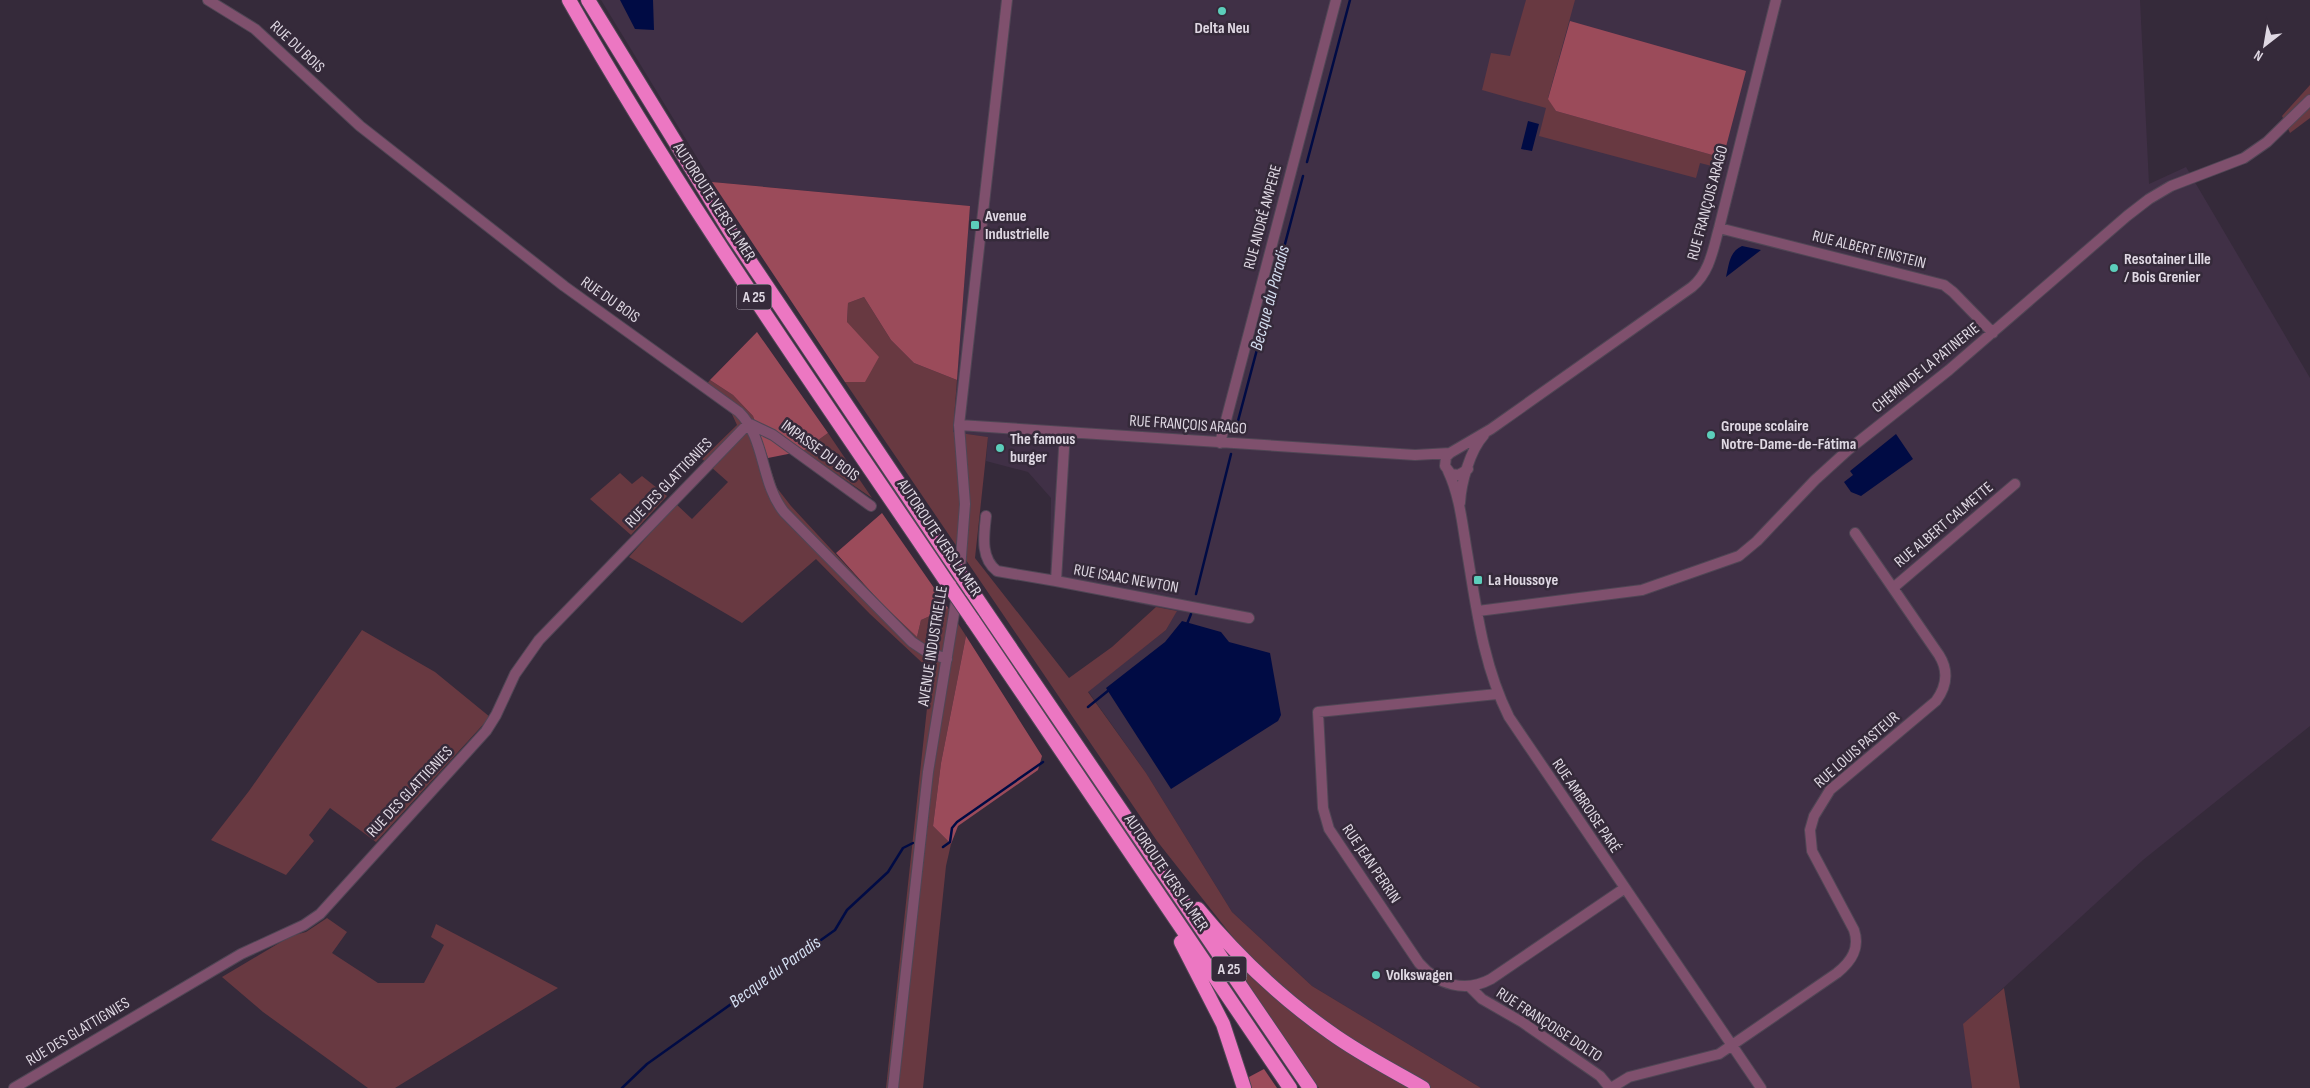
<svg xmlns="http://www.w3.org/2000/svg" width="2310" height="1088" viewBox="0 0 2310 1088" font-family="'Sofia Sans Condensed',sans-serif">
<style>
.built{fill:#403046}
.green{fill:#683941}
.forest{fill:#9b4b5a}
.water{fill:#000b44}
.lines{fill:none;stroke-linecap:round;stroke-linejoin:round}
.stream{stroke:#000b44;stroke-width:2.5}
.minor-casing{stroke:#504655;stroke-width:12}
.highway-casing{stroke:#504655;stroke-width:16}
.minor{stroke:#7f506d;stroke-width:10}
.highway{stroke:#ec77c2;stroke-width:14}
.highway-bridge-casing{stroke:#504655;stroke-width:16;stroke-linecap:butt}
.highway-bridge{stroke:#ec77c2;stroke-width:14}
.poi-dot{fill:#5ccebb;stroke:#352a3a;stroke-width:2}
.labels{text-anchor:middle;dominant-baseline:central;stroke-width:5;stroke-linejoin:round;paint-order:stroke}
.shield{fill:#352a3a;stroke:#aca4b0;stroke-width:1}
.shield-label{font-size:15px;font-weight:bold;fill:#dfd8e3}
.poi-label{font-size:16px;font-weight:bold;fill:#dfd8e3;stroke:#352a3a;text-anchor:start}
.street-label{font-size:16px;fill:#dfd8e3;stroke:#352a3a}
.water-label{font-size:18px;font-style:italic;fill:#d4def1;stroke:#352a3a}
</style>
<rect width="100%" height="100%" fill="#352a3a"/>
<path class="built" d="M601,0H2140L2149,184L2186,167L2310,378V726L2143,860L1964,1024L1972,1088H1481L1312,986L1232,912L1146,773L1088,691L1166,630L1176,612L1050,584L1051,498L1028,472L986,461L988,437L953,432L970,206L712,182Z"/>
<path class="green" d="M1526,0H1575L1548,98L1556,111L1723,158L1720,168L1700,163L1696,178L1539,136L1546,108L1482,90L1491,53L1510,56Z
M2310,85V118L2290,133L2282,116Z
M864,297L891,340L914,363L957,380L953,432L988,437L975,558L1069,678L1112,647L1156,607L1177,611L1166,630L1088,692L1146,773L1232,912L1312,986L1481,1088H1319L1234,963L1243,950L1157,841L845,382H865L847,322L848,303Z
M710,380L733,395L753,416L777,488L791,506L881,603L917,637L921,620L948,608L966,636L941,763L933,826L951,844L946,866L923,1088H886L931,671L870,614L816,559L742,623L629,557L676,504L692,519L728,482L702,459L737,425L731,412L701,391Z
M828,433L872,498L803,451Z
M620,473L632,484L642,476L667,496L631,535L590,499Z
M362,630L435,672L490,717L376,842L330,808L309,835L314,841L286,875L211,840L249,791Z
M327,918L347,932L332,953L378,983H424L444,945L431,937L436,924L558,988L395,1088H368L263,1012L222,977L291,936L306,932Z
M2004,988L2020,1088H1972L1963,1024Z"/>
<path class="forest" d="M1570,21L1746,71L1723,158L1556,111L1548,99Z
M712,182L970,206L957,380L914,363L891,340L864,297L848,303L847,322L879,357L865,382H845Z
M757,332L828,433L803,451L768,458L753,416L733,395L710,380Z
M882,513L948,608L921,620L917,637L881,603L836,553Z
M966,636L1042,756L1038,770L958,826L951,844L933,826L941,763Z
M1264,1069L1277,1088H1250L1249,1077Z"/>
<path class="water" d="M620,0H653L654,30L635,29Z
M1528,121L1539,124L1532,151L1521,149Z
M1742,246L1761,250L1726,277C1729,265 1729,252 1742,246Z
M1896,434L1913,459L1861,496L1851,492L1844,482L1853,475L1850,471Z
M1182,621L1221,632L1229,642L1270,653L1281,715L1278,721L1171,789L1106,688L1165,642Z"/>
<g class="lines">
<path class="stream" d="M1307,162L1350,0
M1238,421L1303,176
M1196,594L1231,454
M1187,624L1191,614
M1088,707L1109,690
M943,847L950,842L952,828L957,822L1043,762
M622,1088L647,1064L835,930L847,910L888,872L903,848L913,843"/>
<g class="minor-casing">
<path id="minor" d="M208,0L255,29L360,126L564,286L739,412C766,439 760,482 784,512L912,642L927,652L947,659
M1719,228L1944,285L1953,292L1993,333
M959,425L1415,455L1450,453
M1065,432L1056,581L1249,618
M1220,443L1336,0
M1468,469L1459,475L1451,474L1445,466L1446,457L1450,453L1491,429L1692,287C1710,272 1713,249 1719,228L1776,0
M1448,471C1459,494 1462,521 1466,546C1476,604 1482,663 1509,717L1761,1088
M1460,503C1461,483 1470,450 1484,435
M986,516C984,535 980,558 997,571L1056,581
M1893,588L2015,484
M1478,611L1642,590L1739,556L1757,541L1815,480L1848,450L1949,370L2127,216L2149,199L2171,186L2244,158L2267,142L2310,100
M1497,694L1318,712L1323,808L1329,829L1419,963C1438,985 1465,993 1491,979L1625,888
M1470,987L1482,999L1522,1022L1600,1076L1610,1088
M14,1088L241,954L304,925L320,914L486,731L496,715L515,674L539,640L746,426L750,424L773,435L871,506
M893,1088L928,772L959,583L965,504L959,425L1007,0
M1611,1088L1629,1077L1719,1054L1837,973C1852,961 1860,948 1854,930L1812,851L1810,830L1814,816L1830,790L1936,701C1947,686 1949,671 1939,655L1855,533"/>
</g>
<g class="highway-casing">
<path id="highway" d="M569,0C684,203 820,394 950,587
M588,0L733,236L950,559
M971,590L1310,1088
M972,619L1290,1088
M1198,909C1237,956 1281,998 1331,1033C1360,1054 1392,1070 1423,1088
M1181,942L1223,1024L1244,1088"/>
</g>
<use href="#minor" class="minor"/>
<use href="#highway" class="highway"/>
<g class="highway-bridge-casing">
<path id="highway-bridge" d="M950,559L971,590
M950,587L972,619"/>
</g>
<use href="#highway-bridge" class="highway-bridge"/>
</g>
<g class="poi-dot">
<circle cx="1222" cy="11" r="5"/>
<rect x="970" y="220" width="10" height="10" rx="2.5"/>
<circle cx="2114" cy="268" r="5"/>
<circle cx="1711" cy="435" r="5"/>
<circle cx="1000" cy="448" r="5"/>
<rect x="1473" y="575" width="10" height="10" rx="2.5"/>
<circle cx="1376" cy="975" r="5"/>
</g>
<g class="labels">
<g class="shield">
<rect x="736.5" y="284.5" width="35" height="25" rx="4"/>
<rect x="1211.5" y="956.5" width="35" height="25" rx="4"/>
</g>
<g class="shield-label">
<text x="754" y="297">A 25</text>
<text x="1229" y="969">A 25</text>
</g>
<g class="poi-label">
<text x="1222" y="28" text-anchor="middle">Delta Neu</text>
<text x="985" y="216">Avenue<tspan x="985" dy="18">Industrielle</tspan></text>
<text x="2124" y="259">Resotainer Lille<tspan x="2124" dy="18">/ Bois Grenier</tspan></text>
<text x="1721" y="426">Groupe scolaire<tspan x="1721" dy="18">Notre-Dame-de-Fátima</tspan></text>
<text x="1010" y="439">The famous<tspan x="1010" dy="18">burger</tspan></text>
<text x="1488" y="580">La Houssoye</text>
<text x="1386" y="975">Volkswagen</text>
</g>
<g class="street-label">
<text transform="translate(297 47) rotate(43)">RUE DU BOIS</text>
<text transform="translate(714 202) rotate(57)">AUTOROUTE VERS LA MER</text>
<text transform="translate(1708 203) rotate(-75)">RUE FRANÇOIS ARAGO</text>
<text transform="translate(1263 217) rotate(-75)">RUE ANDRÉ AMPERE</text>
<text transform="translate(1869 250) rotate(14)">RUE ALBERT EINSTEIN</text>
<text transform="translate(610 300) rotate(35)">RUE DU BOIS</text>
<text transform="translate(1926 368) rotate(-39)">CHEMIN DE LA PATINERIE</text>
<text transform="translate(1188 425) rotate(4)">RUE FRANÇOIS ARAGO</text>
<text transform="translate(820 451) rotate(36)">IMPASSE DU BOIS</text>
<text transform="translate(669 483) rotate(-46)">RUE DES GLATTIGNIES</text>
<text transform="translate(1944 525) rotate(-40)">RUE ALBERT CALMETTE</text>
<text transform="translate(939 538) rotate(56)">AUTOROUTE VERS LA MER</text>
<text transform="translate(1126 579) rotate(10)">RUE ISAAC NEWTON</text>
<text transform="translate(933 646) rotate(-81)">AVENUE INDUSTRIELLE</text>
<text transform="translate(1857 750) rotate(-41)">RUE LOUIS PASTEUR</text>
<text transform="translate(410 792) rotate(-47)">RUE DES GLATTIGNIES</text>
<text transform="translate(1586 806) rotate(56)">RUE AMBROISE PARÉ</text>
<text transform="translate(1371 864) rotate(56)">RUE JEAN PERRIN</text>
<text transform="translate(1166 873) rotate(56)">AUTOROUTE VERS LA MER</text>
<text transform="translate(1549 1025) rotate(33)">RUE FRANÇOISE DOLTO</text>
<text transform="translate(78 1032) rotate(-31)">RUE DES GLATTIGNIES</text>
</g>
<g class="water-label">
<text transform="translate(1270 298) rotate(-75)">Becque du Paradis</text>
<text transform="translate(775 972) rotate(-36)">Becque du Paradis</text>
</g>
</g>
<g transform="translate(2265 45) rotate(211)" stroke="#352a3a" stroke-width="4" paint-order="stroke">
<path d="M0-4L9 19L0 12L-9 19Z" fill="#dfd8e3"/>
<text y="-8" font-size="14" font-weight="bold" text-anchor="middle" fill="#dfd8e3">N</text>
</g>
</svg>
